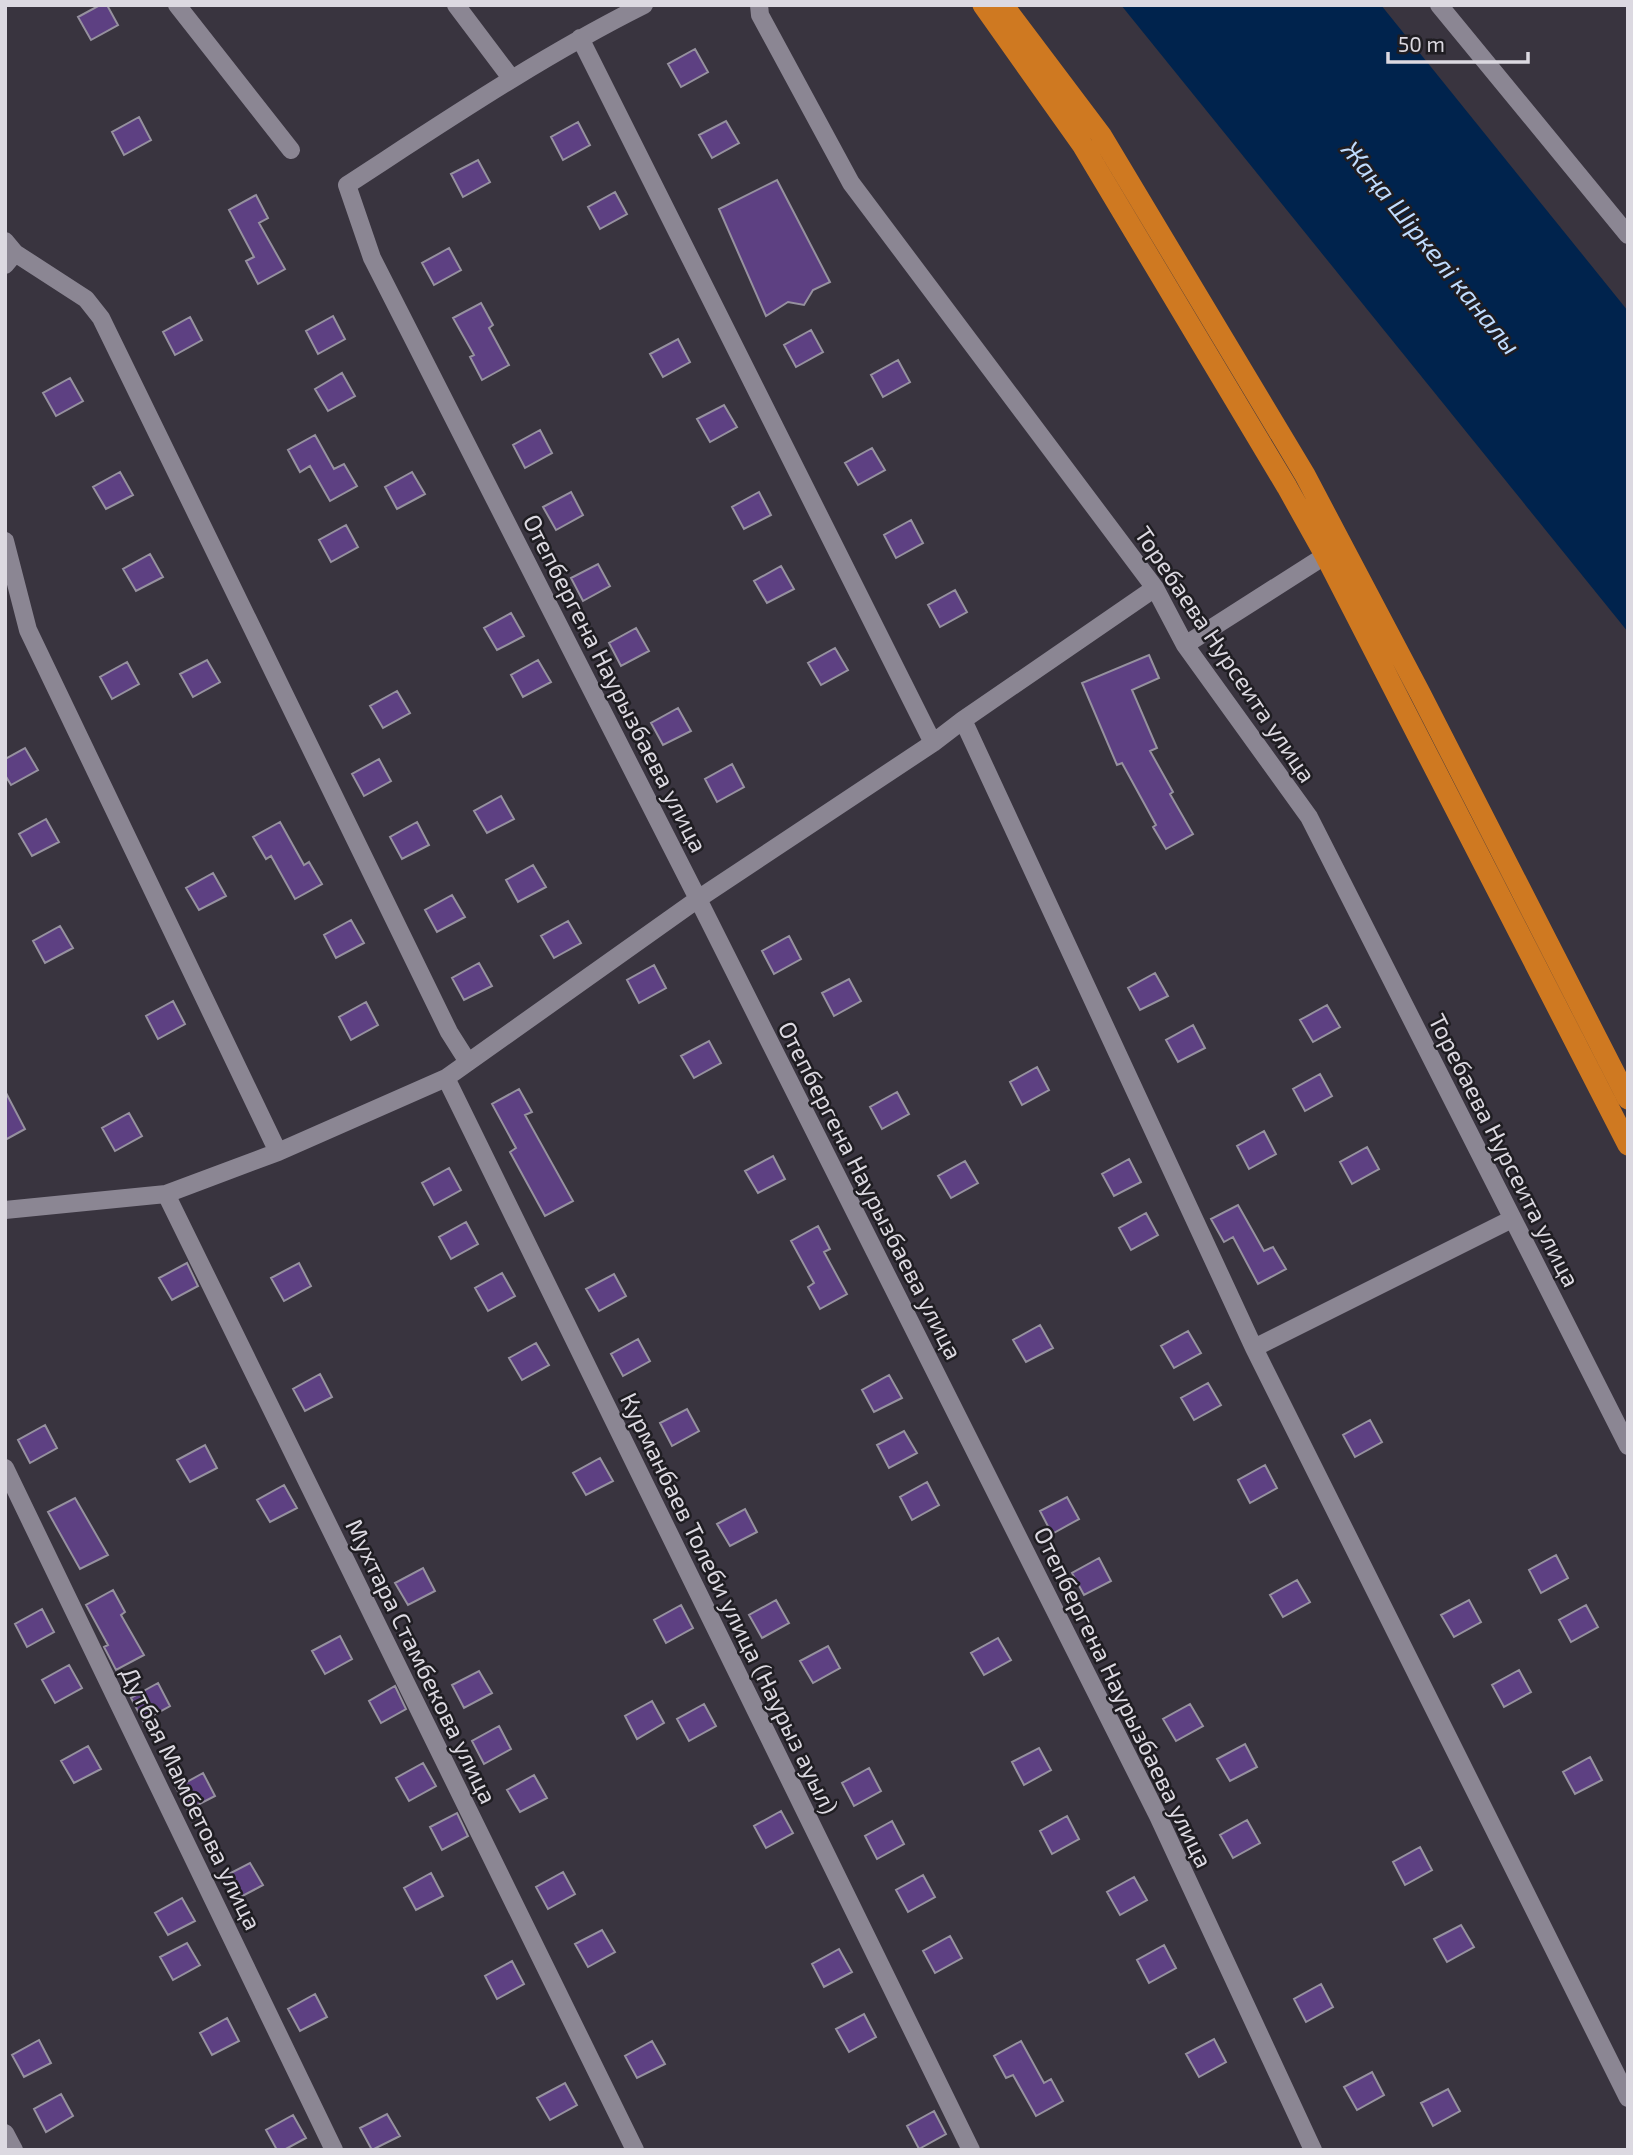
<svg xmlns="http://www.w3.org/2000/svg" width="1633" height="2155" viewBox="0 0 1633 2155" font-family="'Exo 2',sans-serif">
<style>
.water{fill:#00234d}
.building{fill:#5d4082;stroke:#96919f;stroke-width:2}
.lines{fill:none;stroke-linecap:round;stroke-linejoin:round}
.minor{stroke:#8b8693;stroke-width:18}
.highway{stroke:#cf7921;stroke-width:21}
.labels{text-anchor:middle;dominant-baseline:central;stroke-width:5;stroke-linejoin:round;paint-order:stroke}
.street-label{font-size:24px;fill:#dcd9e1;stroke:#1f1d22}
.water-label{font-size:26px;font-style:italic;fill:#c0dcfe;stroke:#1f1d22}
</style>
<rect width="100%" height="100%" fill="#39343f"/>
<path class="water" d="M1121,5H1381L1628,311V632Z"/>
<path class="building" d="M100,5H107L118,25L91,40L78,17Z
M695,49L708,72L681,87L668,64Z
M139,117L151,140L124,155L112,132Z
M726,121L739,143L712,158L699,135Z
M578,122L590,145L563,160L551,137Z
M478,160L490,182L463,197L451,174Z
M777,180L830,282L813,290L804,305L788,302L766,316L719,209Z
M615,192L627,214L600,229L588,207Z
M256,195L268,218L259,223L285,269L258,284L246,261L254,257L229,210Z
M449,248L461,270L434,285L422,263Z
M481,303L493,325L489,328L509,365L482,380L470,357L474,355L453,318Z
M333,316L345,339L318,354L306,331Z
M190,317L202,340L175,355L163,332Z
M811,330L823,352L796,367L784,345Z
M678,339L690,362L663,377L650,354Z
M898,360L910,382L883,397L871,375Z
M342,373L355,396L328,411L315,389Z
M70,378L83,401L56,416L43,393Z
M724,405L737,427L710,442L697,419Z
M540,430L552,453L525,468L513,445Z
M315,435L334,469L344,464L357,486L330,501L310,466L300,472L288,450Z
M872,448L885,470L858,485L845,463Z
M120,472L133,495L106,509L93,487Z
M412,472L425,494L397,509L385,487Z
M571,492L583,515L556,530L543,507Z
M759,492L771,515L744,529L732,507Z
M911,520L923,543L896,558L884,535Z
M346,525L358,547L331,562L319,540Z
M150,554L163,577L136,591L123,569Z
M598,564L610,586L583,601L571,578Z
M781,566L794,589L767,603L754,581Z
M955,590L967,612L940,627L928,605Z
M511,613L524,636L497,650L484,628Z
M636,628L649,651L621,666L609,643Z
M835,648L848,670L821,685L808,663Z
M1149,655L1159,678L1132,690L1157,748L1150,751L1173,792L1170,794L1193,834L1166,849L1153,827L1156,825L1122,763L1117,765L1082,683Z
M207,660L220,682L193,697L180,674Z
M538,660L551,682L523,697L511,675Z
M127,662L139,684L112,699L100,677Z
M397,691L410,713L383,728L370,706Z
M678,708L691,731L663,745L651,723Z
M25,748L38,770L11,785L5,775V759Z
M379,759L391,781L364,796L352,774Z
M732,764L744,787L717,802L705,779Z
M501,796L514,819L487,833L474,811Z
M46,819L59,842L32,856L19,834Z
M280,822L304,865L309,862L322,884L295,899L271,856L266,859L253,837Z
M417,822L429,845L402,859L390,837Z
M533,865L546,887L518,902L506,880Z
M213,873L226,896L199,910L186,888Z
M452,895L465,917L437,932L425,910Z
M351,920L364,943L336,958L324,935Z
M568,921L581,943L554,958L541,936Z
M60,926L73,948L45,963L33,941Z
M789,936L801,959L774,974L762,951Z
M479,963L492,986L464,1000L452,978Z
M654,965L666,988L639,1003L627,980Z
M1155,973L1168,996L1140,1010L1128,988Z
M849,979L861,1001L834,1016L822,993Z
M173,1001L185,1024L158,1039L146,1016Z
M366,1002L378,1025L351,1040L339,1017Z
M1327,1005L1340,1027L1313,1042L1300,1020Z
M1193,1025L1205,1048L1178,1062L1166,1040Z
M709,1041L721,1063L694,1078L681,1056Z
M1037,1067L1049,1090L1022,1105L1010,1082Z
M1320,1074L1332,1096L1305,1111L1293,1089Z
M519,1089L532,1112L525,1115L573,1201L545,1216L510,1152L516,1148L492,1104Z
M5,1091L25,1129L5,1140Z
M897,1092L909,1114L882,1129L870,1107Z
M129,1113L142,1136L115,1151L102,1128Z
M1264,1131L1276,1154L1249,1169L1237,1146Z
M1367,1147L1379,1169L1352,1184L1340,1162Z
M773,1156L785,1179L758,1193L745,1171Z
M1129,1159L1141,1182L1114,1196L1102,1174Z
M965,1161L978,1183L951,1198L938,1176Z
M449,1168L461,1190L434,1205L422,1183Z
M1238,1205L1264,1251L1273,1247L1286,1269L1258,1284L1233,1237L1224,1242L1211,1219Z
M1146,1213L1158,1235L1131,1250L1119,1228Z
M466,1222L478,1244L451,1259L439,1237Z
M818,1226L830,1249L824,1252L847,1294L820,1309L808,1287L814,1283L791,1241Z
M187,1263L198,1286L172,1300L159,1278Z
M299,1263L311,1286L284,1301L271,1278Z
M502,1273L515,1296L488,1311L475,1288Z
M614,1274L626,1296L599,1311L586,1289Z
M1040,1325L1053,1348L1026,1362L1013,1340Z
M1188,1331L1201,1353L1174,1368L1161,1346Z
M638,1339L650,1361L623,1376L611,1354Z
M536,1343L549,1365L522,1380L509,1358Z
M320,1374L332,1397L305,1411L293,1389Z
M889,1375L902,1398L874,1412L862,1390Z
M1208,1383L1221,1405L1194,1420L1181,1398Z
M687,1409L699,1431L672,1446L660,1423Z
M1370,1420L1382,1442L1355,1457L1343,1435Z
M45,1425L57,1448L30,1463L18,1440Z
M904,1431L917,1453L889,1468L877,1445Z
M205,1445L217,1468L190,1482L177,1460Z
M600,1458L613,1481L586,1495L573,1473Z
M1265,1465L1277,1488L1250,1503L1238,1480Z
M927,1482L939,1505L912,1520L900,1497Z
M284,1485L297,1508L270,1522L257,1500Z
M1067,1497L1079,1519L1052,1534L1040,1511Z
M75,1498L108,1555L80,1569L48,1512Z
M745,1509L757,1532L730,1546L717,1524Z
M1556,1555L1568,1578L1541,1593L1529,1570Z
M1099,1558L1111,1581L1084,1595L1072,1573Z
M423,1568L435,1591L408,1605L395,1583Z
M1297,1580L1310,1602L1283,1617L1270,1595Z
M113,1590L125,1612L121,1615L144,1655L116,1670L104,1647L108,1645L86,1605Z
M776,1600L789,1623L762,1638L749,1615Z
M1469,1600L1481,1622L1454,1637L1441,1615Z
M681,1605L693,1628L666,1643L654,1620Z
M1586,1605L1598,1627L1571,1642L1559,1620Z
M42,1609L54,1632L27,1647L15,1624Z
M340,1636L352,1659L325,1674L312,1651Z
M998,1638L1011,1660L984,1675L971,1653Z
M828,1646L840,1668L813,1683L800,1661Z
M69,1665L82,1688L55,1703L42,1680Z
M1519,1670L1531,1692L1504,1707L1492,1685Z
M479,1671L492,1693L464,1708L452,1685Z
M158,1683L170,1706L143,1721L131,1698Z
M395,1686L406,1709L381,1723L369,1701Z
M652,1701L664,1723L637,1739L625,1716Z
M704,1704L716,1726L689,1741L677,1719Z
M1190,1704L1203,1726L1176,1741L1163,1719Z
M499,1726L511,1749L484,1764L472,1741Z
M1245,1744L1257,1767L1230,1781L1217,1759Z
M88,1746L101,1769L74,1783L61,1761Z
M1039,1748L1051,1770L1024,1785L1012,1762Z
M1590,1757L1602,1780L1575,1794L1563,1772Z
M423,1763L436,1786L409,1801L396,1778Z
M869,1768L881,1791L854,1806L842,1783Z
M203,1773L215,1796L188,1810L176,1788Z
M534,1775L547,1798L520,1812L507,1790Z
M781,1811L793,1833L766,1848L754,1826Z
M457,1813L468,1836L442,1850L430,1827Z
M1067,1816L1079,1839L1052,1854L1040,1831Z
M1247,1820L1260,1843L1233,1858L1220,1835Z
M892,1821L904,1844L877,1859L865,1836Z
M1420,1847L1432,1870L1405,1885L1393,1862Z
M250,1863L263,1885L235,1900L223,1877Z
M563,1872L575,1894L548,1909L536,1887Z
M431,1873L443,1896L416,1910L404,1888Z
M923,1875L935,1897L908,1912L896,1890Z
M1134,1877L1147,1900L1120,1915L1107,1892Z
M182,1898L195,1921L168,1935L155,1913Z
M1461,1925L1474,1947L1447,1962L1434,1939Z
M602,1930L615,1952L588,1967L575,1944Z
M950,1936L962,1958L935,1973L923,1951Z
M187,1943L200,1965L173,1980L160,1957Z
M1164,1945L1176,1968L1149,1983L1137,1960Z
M839,1949L852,1972L824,1987L812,1964Z
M512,1961L524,1984L497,1999L485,1976Z
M1321,1984L1333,2007L1306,2022L1294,1999Z
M315,1994L327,2017L300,2031L288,2009Z
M864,2014L876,2037L849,2052L836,2029Z
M227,2018L239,2041L212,2055L200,2033Z
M1214,2039L1226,2062L1199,2077L1186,2054Z
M39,2040L51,2063L24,2077L12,2055Z
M652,2041L665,2064L637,2078L625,2056Z
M1021,2041L1044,2083L1051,2079L1063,2101L1036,2116L1013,2075L1006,2078L994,2056Z
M1372,2072L1384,2095L1357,2110L1344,2087Z
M565,2083L577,2105L550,2120L537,2098Z
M1448,2089L1460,2111L1433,2126L1421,2103Z
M61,2094L73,2116L46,2132L34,2109Z
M934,2111L946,2134L919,2149L907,2126Z
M387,2114L400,2136L372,2150L360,2128Z
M293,2115L306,2138L284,2150H277L266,2130Z"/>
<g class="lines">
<path class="minor" d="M177,5L291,150
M456,5L511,78
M644,5C540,57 444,122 347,185L372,258L698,899L1158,1816L1313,2150
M759,5L760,15L851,183L1155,588L1185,645L1309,817L1628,1446
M1439,5L1628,235
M580,38L933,743
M5,241L15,253L5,265
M15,253L86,299L101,318L449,1032L468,1062
M5,541L28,630L278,1152
M1185,645L1334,550
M963,720L1254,1348L1628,2098
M446,1078L971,2150
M166,1194L635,2150
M5,1210L166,1194L278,1152L446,1078L698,899L933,743L963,720L1155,588
M1254,1348L1512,1219
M5,1468L334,2150
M5,2133L14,2150"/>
<path class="highway" d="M983,5L1083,146L1287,487L1325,555L1628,1145
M1003,5L1101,135L1305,475L1420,693L1628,1099"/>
</g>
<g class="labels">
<g class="street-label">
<text transform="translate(1226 654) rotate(56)">Торебаева Нурсеита улица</text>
<text transform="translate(616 683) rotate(63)">Отепбергена Наурызбаева улица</text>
<text transform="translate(1505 1150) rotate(63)">Торебаева Нурсеита улица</text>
<text transform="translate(871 1190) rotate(63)">Отепбергена Наурызбаева улица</text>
<text transform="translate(730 1603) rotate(64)">Курманбаев Толеби улица (Наурыз ауыл)</text>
<text transform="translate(422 1661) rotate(64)">Мухтара Стамбекова улица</text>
<text transform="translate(1124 1697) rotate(64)">Отепбергена Наурызбаева улица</text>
<text transform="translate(192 1798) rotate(64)">Дутбая Мамбетова улица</text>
</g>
<g class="water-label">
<text transform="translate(1432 247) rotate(51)">Жаңа Шіркелі каналы</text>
</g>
</g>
<rect width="1633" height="2155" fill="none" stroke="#dcd9e1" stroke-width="14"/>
<path d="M1388 52v10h140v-10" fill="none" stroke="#dcd9e1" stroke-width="3.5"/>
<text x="1398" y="52" font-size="21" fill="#dcd9e1" stroke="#1f1d22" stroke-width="5" paint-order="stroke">50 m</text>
</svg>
